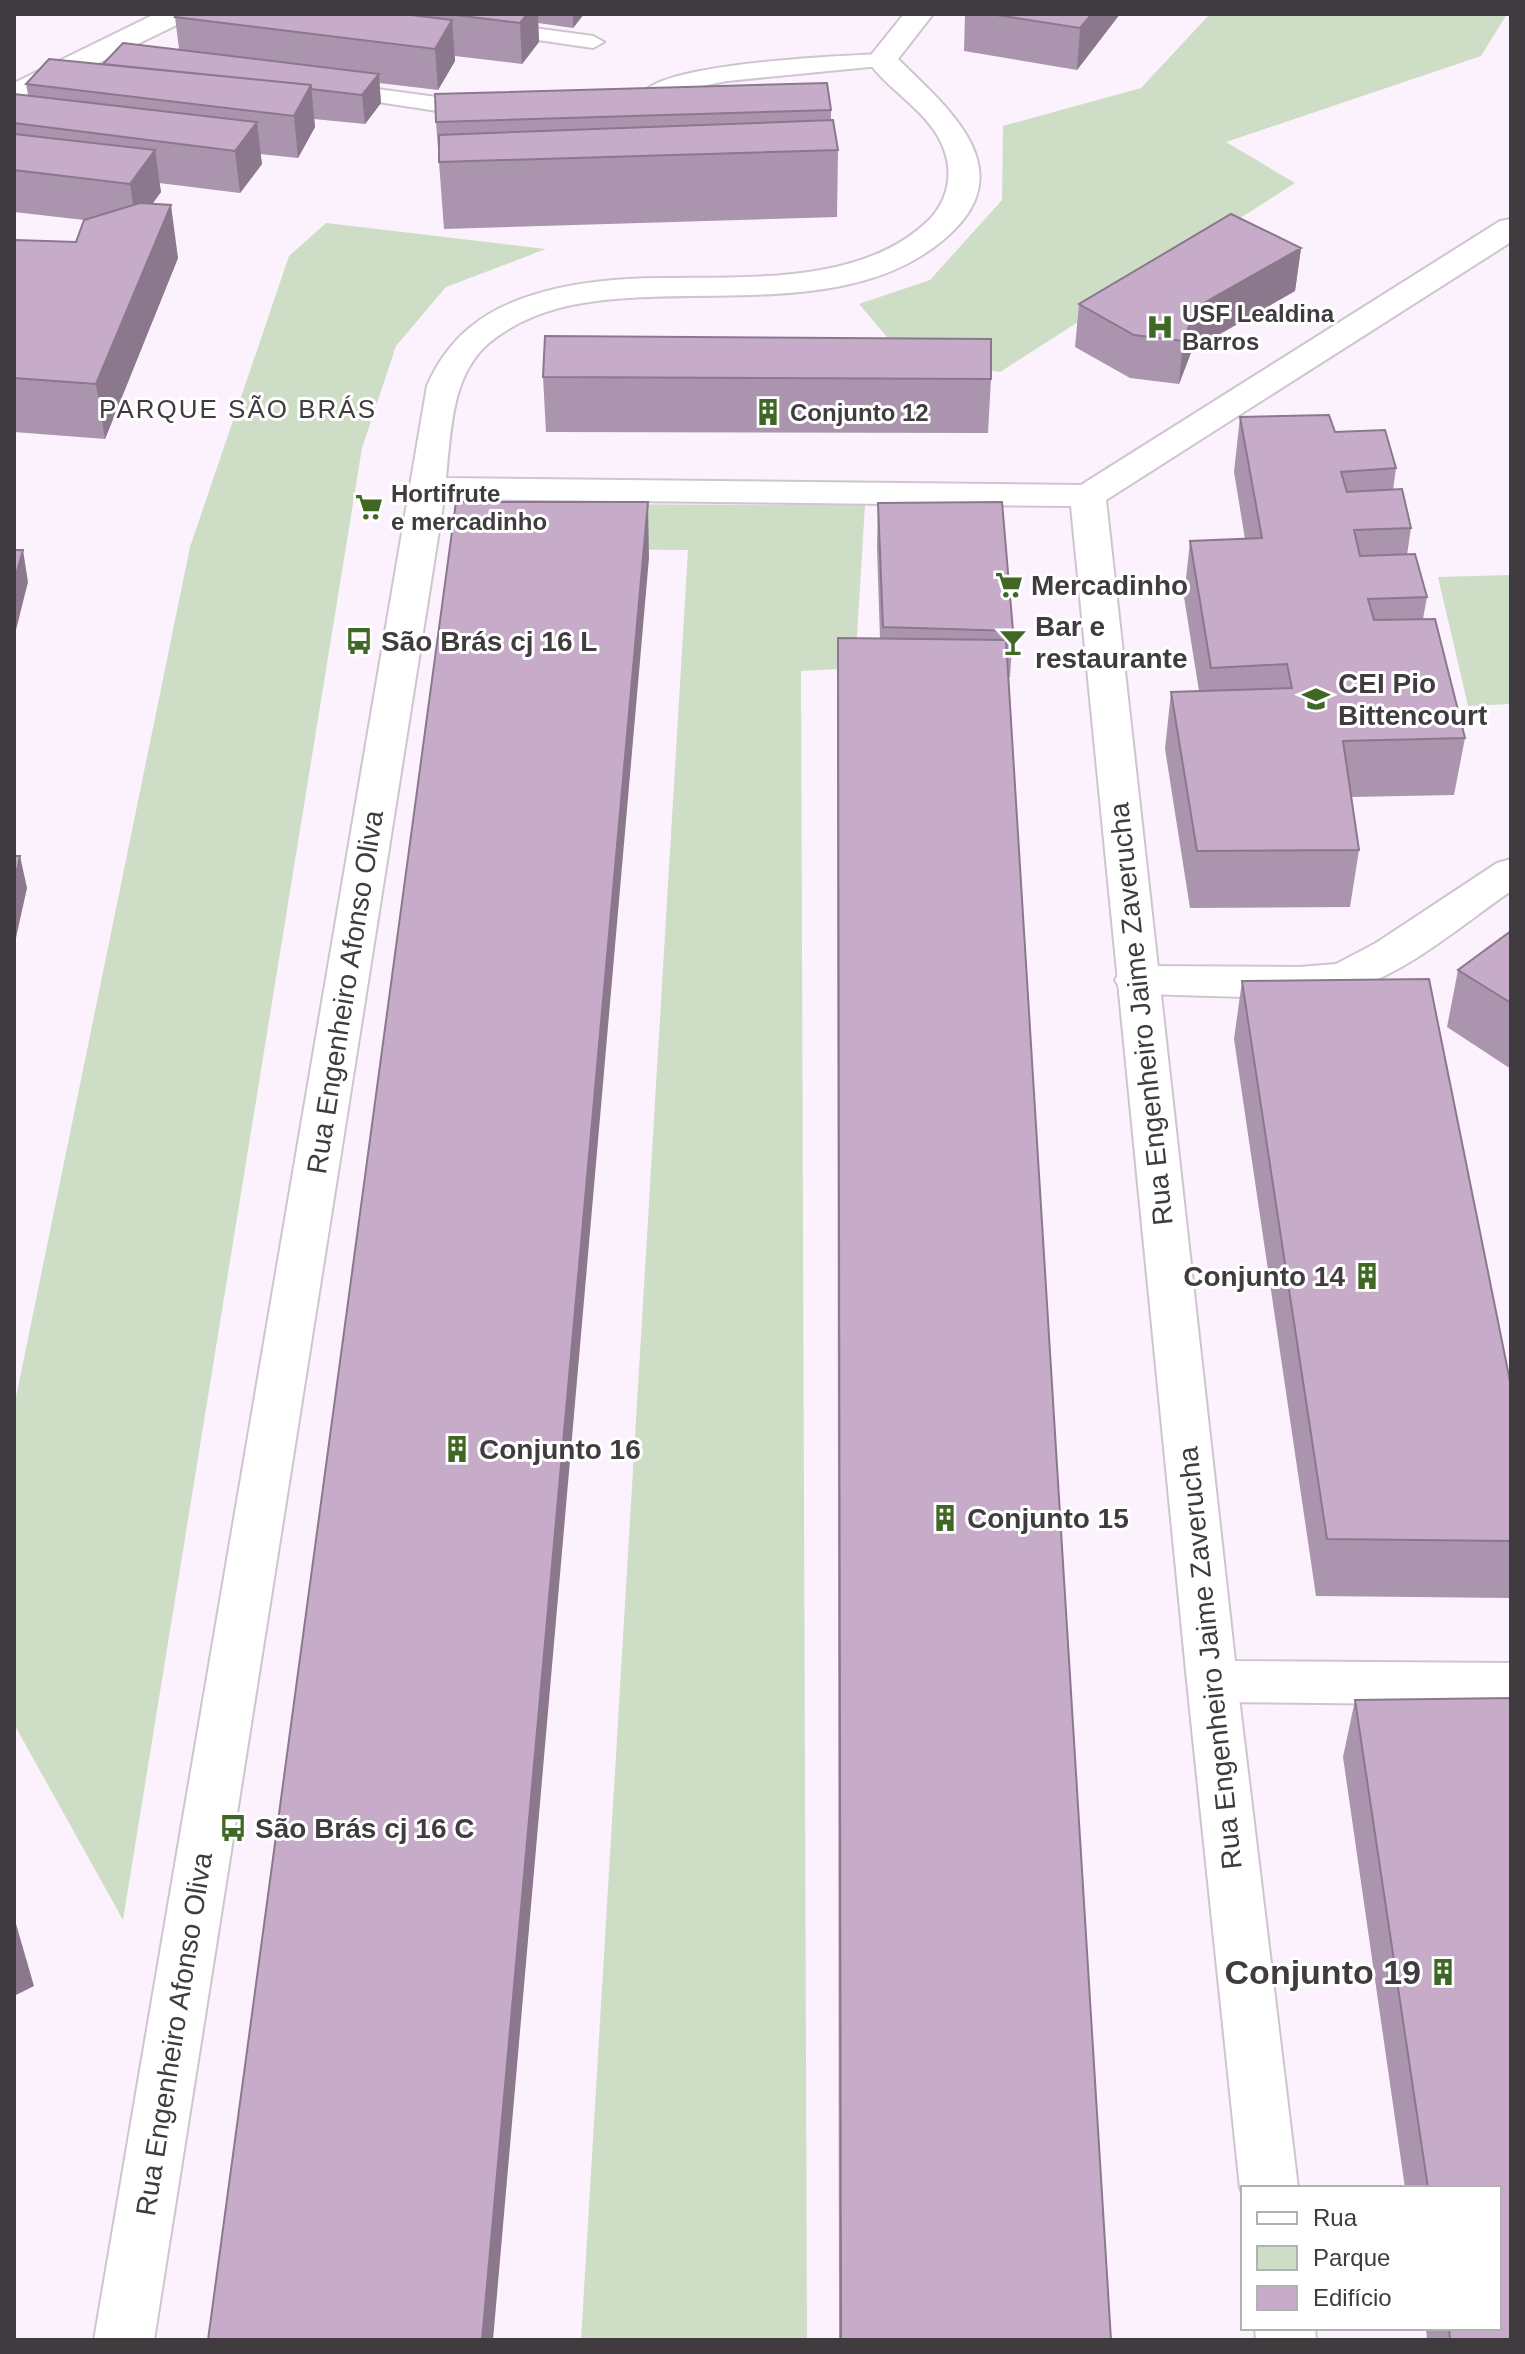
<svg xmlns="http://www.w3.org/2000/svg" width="1525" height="2354" viewBox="0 0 1525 2354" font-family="Arial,sans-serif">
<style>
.green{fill:#ceddc6}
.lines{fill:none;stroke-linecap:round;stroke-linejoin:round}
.service-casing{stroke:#cfc5d0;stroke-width:4}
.minor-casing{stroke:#cfc5d0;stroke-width:4}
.tertiary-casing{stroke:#cfc5d0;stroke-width:4}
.service{fill:#fff;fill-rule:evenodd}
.minor{fill:#fff;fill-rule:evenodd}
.tertiary{fill:#fff;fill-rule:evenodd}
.wall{fill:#ab94ae}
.shaded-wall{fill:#8b788d}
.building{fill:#c7acca;stroke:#8b788d;stroke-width:2}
.labels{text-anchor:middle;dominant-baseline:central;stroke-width:6;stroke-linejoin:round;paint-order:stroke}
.far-poi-label{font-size:24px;font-weight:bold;fill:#3f3b3f;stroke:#fff;text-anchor:start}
.far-quarter-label{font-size:26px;letter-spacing:2px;fill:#3f3b3f;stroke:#fff}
.poi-label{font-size:28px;font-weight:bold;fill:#3f3b3f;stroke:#fff;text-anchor:start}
.street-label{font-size:28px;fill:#3f3b3f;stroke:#fff}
.near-poi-label{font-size:34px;font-weight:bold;fill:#3f3b3f;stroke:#fff;text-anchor:end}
</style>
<rect width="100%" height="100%" fill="#fcf2fd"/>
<path class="green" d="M1210,14H1507L1481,56L1226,142L1295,183L1000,372L904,357L859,304L930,280L1002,200L1003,126L1141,88Z
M326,223L546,249L446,287L396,346L362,448L123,1920L14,1724V1407L190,547L289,256Z
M468,504L865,505L855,668L801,671L807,2340H581L688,550L463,548Z
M1511,575V704L1468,706L1438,577Z"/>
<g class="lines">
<g class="service-casing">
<path id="service" d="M497,23L593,36L604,42L593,48L490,33L486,29Z
M882,54L890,55L893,60L890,65L727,81L677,91L662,99L655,122L647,124L636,117C636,107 638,96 647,89C680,63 835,56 882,54Z
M340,84L444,98L455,105L444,112L332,95L329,90Z"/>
</g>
<g class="minor-casing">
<path id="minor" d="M1511,859V891C1463,924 1412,969 1356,988C1305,1004 1193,994 1136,994L1121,990L1115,980L1121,970L1136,966L1300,967L1336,964L1376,943L1497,863Z
M1212,1660L1230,1666L1237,1681L1298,2188H1243V2194L1240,2188L1187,1681L1194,1666Z
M1255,2328H1315L1316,2340H1256Z"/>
</g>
<g class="tertiary-casing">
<path id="tertiary" d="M155,14H191L187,20L14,104V83Z
M904,14H933L898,59C943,104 1019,164 955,229C862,323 701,283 583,303C550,308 515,321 489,343C451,375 451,432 446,478L1081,485L1500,221L1511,219V242L1106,500L1235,1661L1511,1663V1705L1212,1702L1194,1696L1187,1681L1071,506L444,499L154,2340H94L427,386C448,338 483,310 533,295C564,285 596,281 628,279C723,274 857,292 930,219C947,201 953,176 945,152C932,112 890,93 867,60Z"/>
</g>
<use href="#service" class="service"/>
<use href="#minor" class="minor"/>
<use href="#tertiary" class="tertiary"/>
</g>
<path class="wall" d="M178,14H584L573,28L538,23L539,42L522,64L455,56V61L438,90L379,83L381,103L365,124L314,119L315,127L298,158L260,154L262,164L240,193L159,183L161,192L152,203L178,258L105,439L14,432V245L76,242L84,220L14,212V94L28,95L26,84L103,64L179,49L175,17Z
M965,14H1120L1077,70L964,51Z
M831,110V120L838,150L837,217L444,229L436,122Z
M1301,248L1295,291L1192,350L1179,384L1130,378L1075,347L1079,304Z
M543,377L991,379L988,433L546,432Z
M1240,417L1335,432L1396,468L1393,490L1411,528L1407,555L1427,597L1423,619L1465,738L1454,795L1351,797L1359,850L1350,907L1190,908L1165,749L1171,692L1199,691L1184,597L1190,541L1245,539L1234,472Z
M878,503L1013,631L1010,677H1008L1111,2340H839L837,695L838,638L880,639L877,547Z
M1511,931V1069L1447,1027L1458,970Z
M1242,981L1511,1386V1598L1316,1596L1234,1039Z
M1511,1698V2340H1427L1426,2328H1499V2188H1405L1343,1757L1355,1700Z"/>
<path class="shaded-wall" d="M527,14H538L539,42L522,64L520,23Z
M573,14H584L573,28Z
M1092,14H1120L1077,70L1080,28Z
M452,20L455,61L438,90L435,49Z
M379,74L381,103L365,124L362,95Z
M311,85L315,127L298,158L294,116Z
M257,122L262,164L240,193L235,151Z
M155,150L161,192L136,227L130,184Z
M171,205L178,258L105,439L96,384Z
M1301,248L1295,291L1192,350L1179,384L1183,341L1197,307Z
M648,502L649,558L493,2340H482Z
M23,550L28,582L16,630L14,622V582Z
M20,856L27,888L14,947V884Z
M14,1917L34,1986L14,1996Z"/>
<path class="building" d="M178,14H403L452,20L435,49L175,17Z
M447,14H527L520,23Z
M990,14H1092L1080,28Z
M123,43L379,74L362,95L311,89V85L103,64Z
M49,59L311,85L294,116L26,84Z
M827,83L831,110L436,122L435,94Z
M14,94L257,122L235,151L14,123Z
M833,120L838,150L439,162V135Z
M14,134L155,150L130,184L14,170Z
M140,203L171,205L96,384L14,378V245L16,240L76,242L84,220Z
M1231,214L1301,248L1197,307L1183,341L1134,335L1079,304Z
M545,336L991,339V379L543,377Z
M1329,415L1335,432L1385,430L1396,468L1341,472L1347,492L1402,489L1411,528L1354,530L1360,556L1415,554L1427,597L1368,599L1374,620L1435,619L1465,738L1343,741L1359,850L1197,851L1171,692L1292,688L1287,664L1211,668L1190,541L1262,538L1240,417Z
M456,502H648L482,2340H208Z
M1002,502L1013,631L883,627L878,503Z
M14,550H23L14,582Z
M838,638L1006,640L1111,2340H841Z
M14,856H20L14,884Z
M1511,931V1003L1458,970Z
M1429,979L1511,1386V1541L1327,1539L1242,981Z
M1511,1698V2340H1450L1449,2328H1499V2188H1428L1355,1700Z"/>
<defs>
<g id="hospital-bare" transform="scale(2.16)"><path d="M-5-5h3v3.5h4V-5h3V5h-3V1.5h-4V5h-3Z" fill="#3f6824" stroke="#fff" stroke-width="2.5" paint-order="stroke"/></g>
<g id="building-bare" transform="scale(2.16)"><path d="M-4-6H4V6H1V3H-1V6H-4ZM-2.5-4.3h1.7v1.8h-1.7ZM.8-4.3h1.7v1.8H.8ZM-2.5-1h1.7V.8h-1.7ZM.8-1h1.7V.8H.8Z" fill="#3f6824" stroke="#fff" stroke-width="2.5" paint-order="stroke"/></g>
<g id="supermarket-bare" transform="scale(2.16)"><path d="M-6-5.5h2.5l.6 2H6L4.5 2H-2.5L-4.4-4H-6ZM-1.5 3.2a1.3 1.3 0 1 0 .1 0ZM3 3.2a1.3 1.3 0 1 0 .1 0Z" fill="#3f6824" stroke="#fff" stroke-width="2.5" paint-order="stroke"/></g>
<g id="bus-bare" transform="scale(2.16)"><path d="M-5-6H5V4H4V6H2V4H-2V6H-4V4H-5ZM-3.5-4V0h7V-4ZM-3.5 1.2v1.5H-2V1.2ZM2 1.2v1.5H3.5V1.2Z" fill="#3f6824" stroke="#fff" stroke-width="2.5" paint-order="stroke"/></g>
<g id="bar-bare" transform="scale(2.16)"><path d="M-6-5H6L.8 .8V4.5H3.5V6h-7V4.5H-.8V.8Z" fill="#3f6824" stroke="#fff" stroke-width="2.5" paint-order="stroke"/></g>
<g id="school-bare" transform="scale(2.16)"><path d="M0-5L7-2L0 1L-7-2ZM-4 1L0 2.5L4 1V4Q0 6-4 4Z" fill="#3f6824" stroke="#fff" stroke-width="2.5" paint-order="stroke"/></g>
</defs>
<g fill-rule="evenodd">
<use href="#hospital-bare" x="1160" y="327"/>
<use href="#building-bare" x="768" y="412"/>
<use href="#supermarket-bare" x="369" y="507"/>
<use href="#supermarket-bare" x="1009" y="585"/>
<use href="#bus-bare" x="359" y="641"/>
<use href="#bar-bare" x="1013" y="642"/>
<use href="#school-bare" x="1316" y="699"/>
<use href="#building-bare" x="1367" y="1276"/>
<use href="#building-bare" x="457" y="1449"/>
<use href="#building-bare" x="945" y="1518"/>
<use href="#bus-bare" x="233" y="1828"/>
<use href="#building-bare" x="1443" y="1972"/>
</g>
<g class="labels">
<g class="far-poi-label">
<text x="1182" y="313">USF Lealdina<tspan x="1182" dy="28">Barros</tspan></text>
<text x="790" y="412">Conjunto 12</text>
<text x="391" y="493">Hortifrute<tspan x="391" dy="28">e mercadinho</tspan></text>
</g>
<g class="far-quarter-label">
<text x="238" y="409">PARQUE SÃO BRÁS</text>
</g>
<g class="poi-label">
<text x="1031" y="585">Mercadinho</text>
<text x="1035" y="626">Bar e<tspan x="1035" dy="32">restaurante</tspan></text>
<text x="381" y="641">São Brás cj 16 L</text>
<text x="1338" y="683">CEI Pio<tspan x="1338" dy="32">Bittencourt</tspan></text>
<text x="1345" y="1276" text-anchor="end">Conjunto 14</text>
<text x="479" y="1449">Conjunto 16</text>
<text x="967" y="1518">Conjunto 15</text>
<text x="255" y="1828">São Brás cj 16 C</text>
</g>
<g class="street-label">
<text transform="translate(345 992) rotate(-81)">Rua Engenheiro Afonso Oliva</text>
<text transform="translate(1141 1014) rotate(-96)">Rua Engenheiro Jaime Zaverucha</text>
<text transform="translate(1210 1658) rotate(-96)">Rua Engenheiro Jaime Zaverucha</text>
<text transform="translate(174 2034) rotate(-81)">Rua Engenheiro Afonso Oliva</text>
</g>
<g class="near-poi-label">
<text x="1421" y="1972">Conjunto 19</text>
</g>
</g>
<rect width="1525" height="2354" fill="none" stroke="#3f3b3f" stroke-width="32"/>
<rect x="1241" y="2186" width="260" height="144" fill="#ffffff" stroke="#b2b1b2" stroke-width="2"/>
<rect x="1257" y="2212" width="40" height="12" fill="#ffffff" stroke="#b2b1b2" stroke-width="2"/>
<text x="1313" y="2226" font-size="24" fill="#3f3b3f">Rua</text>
<rect x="1257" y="2246" width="40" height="24" fill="#ceddc6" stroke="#b2b1b2" stroke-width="2"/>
<text x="1313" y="2266" font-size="24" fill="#3f3b3f">Parque</text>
<rect x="1257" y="2286" width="40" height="24" fill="#c7acca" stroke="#b2b1b2" stroke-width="2"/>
<text x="1313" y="2306" font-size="24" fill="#3f3b3f">Edifício</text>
</svg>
